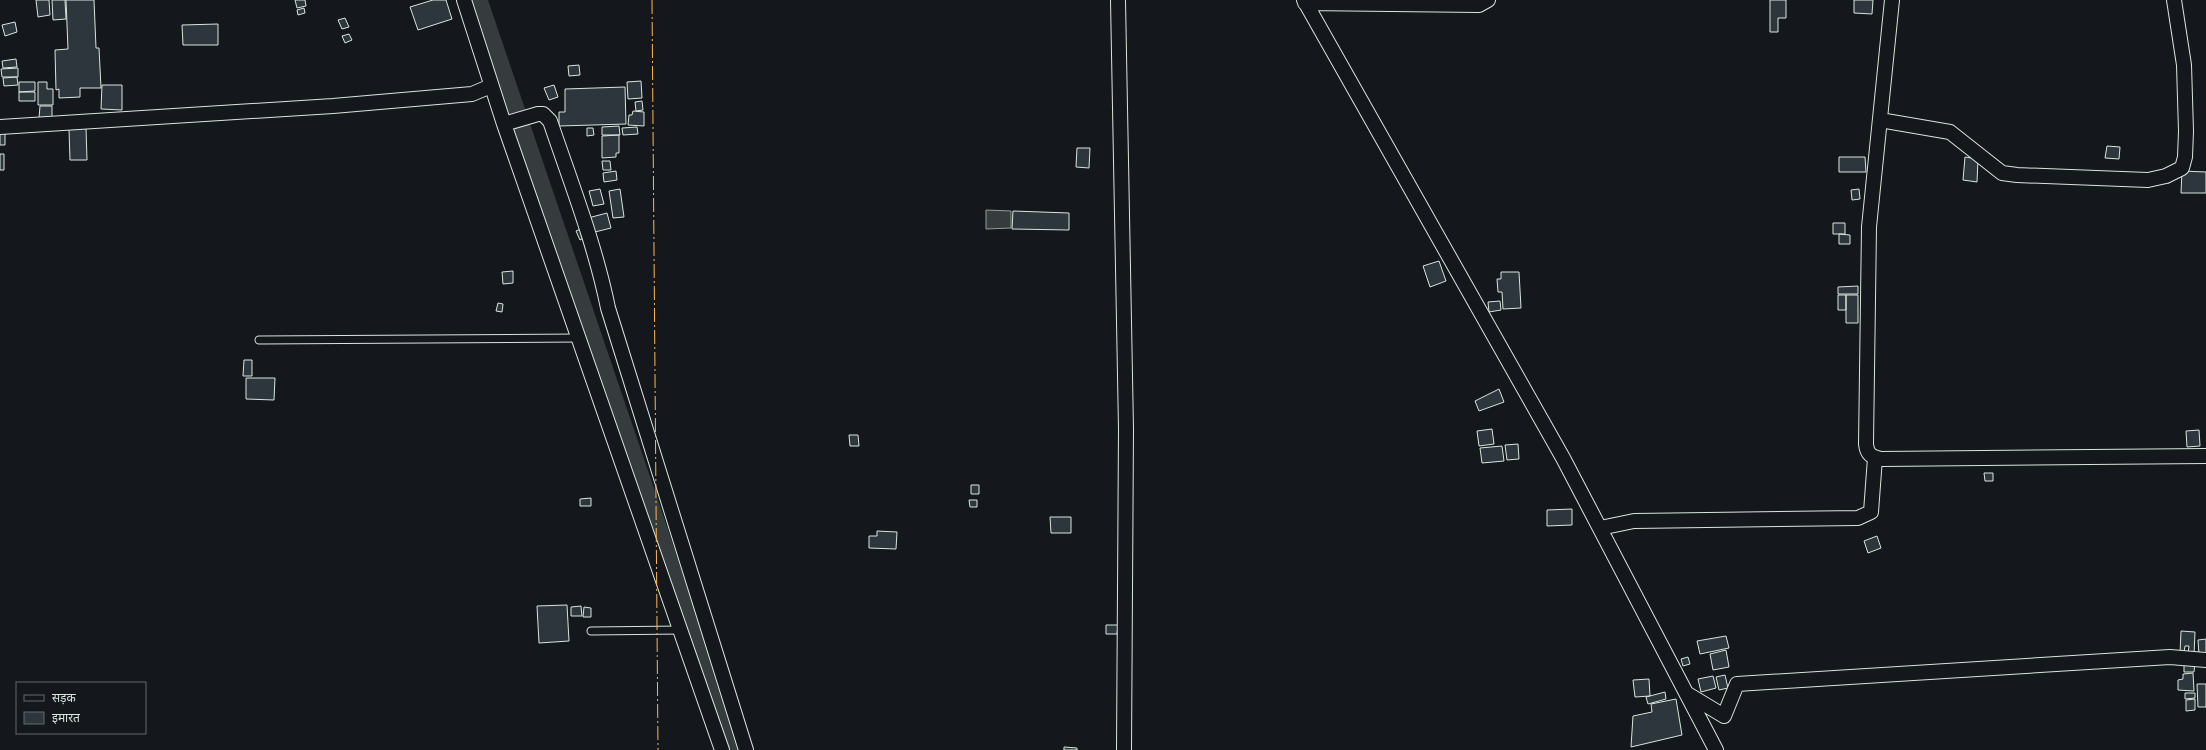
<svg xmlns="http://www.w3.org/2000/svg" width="2206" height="750" viewBox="0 0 2206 750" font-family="'DM Sans','Noto Sans Devanagari',sans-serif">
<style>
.water{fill:#363b3e;stroke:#939e99}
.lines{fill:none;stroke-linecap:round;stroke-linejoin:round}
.canal{stroke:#363b3e;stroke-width:17}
.building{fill:#2c363c;stroke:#d8e6dc;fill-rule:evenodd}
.service-casing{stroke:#d8e6dc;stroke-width:9}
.minor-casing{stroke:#d8e6dc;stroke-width:16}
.service{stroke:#14181c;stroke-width:7}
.minor{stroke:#14181c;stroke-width:14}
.power{stroke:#ffb74d;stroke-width:1;stroke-dasharray:14 3 2 3;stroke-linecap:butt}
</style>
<rect width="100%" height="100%" fill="#14181c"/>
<path class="water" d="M986,210L1011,211V228L986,229Z"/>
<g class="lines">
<path class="canal" d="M479,0L734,750"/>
</g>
<path class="building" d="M36,0H49L50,15L38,17Z
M52,0H65L66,19L53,20Z
M66,0H94L96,48H99L101,88H80V97L59,98V89L56,90L55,50L68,49Z
M295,0H305L306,6L297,8Z
M433,0H446L452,19L418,30L410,7Z
M1770,0H1786V18H1778V32H1770Z
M1854,0H1873L1872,14L1854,13Z
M304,8L305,13L298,15L297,10Z
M345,18L349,27L342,29L338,20Z
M15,22L17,32L5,36L2,25Z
M218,24V45H183L182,25Z
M349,34L352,40L345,43L342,36Z
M16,59L17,67L3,68L2,61Z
M579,65L580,75L569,76L568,66Z
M18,68V77H2L1,69Z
M17,77L18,85L4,86L3,78Z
M641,81L642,98L628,99L627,82Z
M19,82H35V91L19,92Z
M38,82H47V89H53V105H38Z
M102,85H122V110L101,109Z
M554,85L558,97L549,100L544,88Z
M625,87L626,124L559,126V112H565V89Z
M19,92H35V101H19Z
M642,101L643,110L636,111L635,102Z
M40,106H52V118H39Z
M633,111L644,112V126L628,125L629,115H632Z
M619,126L620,135H602V127Z
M637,127L638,134L623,135L622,128Z
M86,128L87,160H70L69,129Z
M587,128H593L594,135L587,136Z
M0,130H5V145H0Z
M619,135V153H616V157L602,158V136Z
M2107,146L2120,147L2119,159L2105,158Z
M1077,148H1090L1089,168L1076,167Z
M0,154H4V170H0Z
M1839,157H1865L1866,172H1839Z
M1965,157L1978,159L1977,182L1963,180Z
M602,161H610L611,170H603Z
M616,171L617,180L604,182L603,173Z
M2182,171L2206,172V193H2181Z
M600,189L604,204L593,206L589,191Z
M620,189L624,217L613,218L609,191Z
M1859,189L1860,199L1852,200L1851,190Z
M1013,211L1069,213V230L1012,229Z
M607,213L611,228L591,233L588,218Z
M1833,223H1845V234H1833Z
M583,228L587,236L580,240L576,231Z
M1839,234L1850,235V244H1839Z
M1439,261L1446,281L1430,287L1423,266Z
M513,271V283L503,284L502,272Z
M1501,272H1519L1521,308L1503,309L1502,292H1498L1497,279H1501Z
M1858,286V294H1838V287Z
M1838,295H1846V310H1838Z
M1846,295H1858V323H1846Z
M1500,301L1501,310L1489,312L1488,302Z
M498,303L503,304L502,312L496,311Z
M244,360H252V376H243Z
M246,378H275L274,400L246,399Z
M1499,389L1504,402L1479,411L1475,401Z
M1492,429L1494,444L1479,446L1477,431Z
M2199,430L2200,446L2187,447L2186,431Z
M849,435H858L859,446H850Z
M1518,444L1519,459L1507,460L1505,445Z
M1502,446L1504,461L1482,463L1480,448Z
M1984,473H1993V481H1985Z
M971,485H979V494H971Z
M591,498V506H580V499Z
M969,500H977V507H970Z
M1572,509V525L1547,526V510Z
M1050,517H1071V533H1051Z
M877,531L897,532L896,549L869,548V536H877Z
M1877,536L1881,548L1868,553L1864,541Z
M567,605L569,641L539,643L537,606Z
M581,606L582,616H571V607Z
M584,607L591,608V617H583Z
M1106,625H1118L1117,634H1106Z
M2181,631L2195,632L2194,655L2180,654ZM2185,646H2189L2188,654L2184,653Z
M1726,636L1729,648L1700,654L1697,641Z
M2206,639V654H2199L2198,640Z
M1726,650L1729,667L1713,670L1710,654Z
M1688,657L1690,664L1683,666L1681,659Z
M2184,661H2195L2194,672H2184Z
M2193,673L2194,691L2178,690V680L2183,679V674Z
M1725,675L1728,688L1719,690L1716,677Z
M1713,676L1716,688L1701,692L1698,679Z
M1649,679L1650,696L1635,697L1633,680Z
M2197,684H2206V707H2198Z
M1665,692L1666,699L1648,704L1646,697Z
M2185,693H2195V698L2185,699Z
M1676,699L1682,735L1631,747L1633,716L1652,712L1651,704Z
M2195,699V710L2186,711V700Z
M1064,747L1077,748V750H1064Z"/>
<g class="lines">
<g class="service-casing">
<path id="service" d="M259,340L579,338
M591,631L682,630"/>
</g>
<g class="minor-casing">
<path id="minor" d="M464,0L504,124L722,750
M1118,0L1126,429L1124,750
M1304,0L1563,458L1716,750
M1892,0L1869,227L1866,444C1867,455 1872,457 1881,459L2206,456
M1305,3L1479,5L1488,0
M1880,120L1950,132L2002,173L2017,175L2148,180L2166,176L2182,168L2185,157L2186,131L2184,65L2174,0
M504,124L538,114H543L550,121C571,183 595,244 608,308L746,750
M0,127L333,106L472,94L491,86
M1600,528L1634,521L1858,518L1871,512L1875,458
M1686,693L1724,716L1737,684L2170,657L2206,660"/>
</g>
<use href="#service" class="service"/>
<use href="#minor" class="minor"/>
<path class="power" d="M652,0L658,750"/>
</g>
<rect x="16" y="682" width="130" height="52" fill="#14181c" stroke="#626a69"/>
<rect x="24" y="695" width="20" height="6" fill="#14181c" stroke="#626a69"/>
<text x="52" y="702" font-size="12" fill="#d8e6dc">सड़क</text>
<rect x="24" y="712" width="20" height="12" fill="#2c363c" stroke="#626a69"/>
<text x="52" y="722" font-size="12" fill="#d8e6dc">इमारत</text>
</svg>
